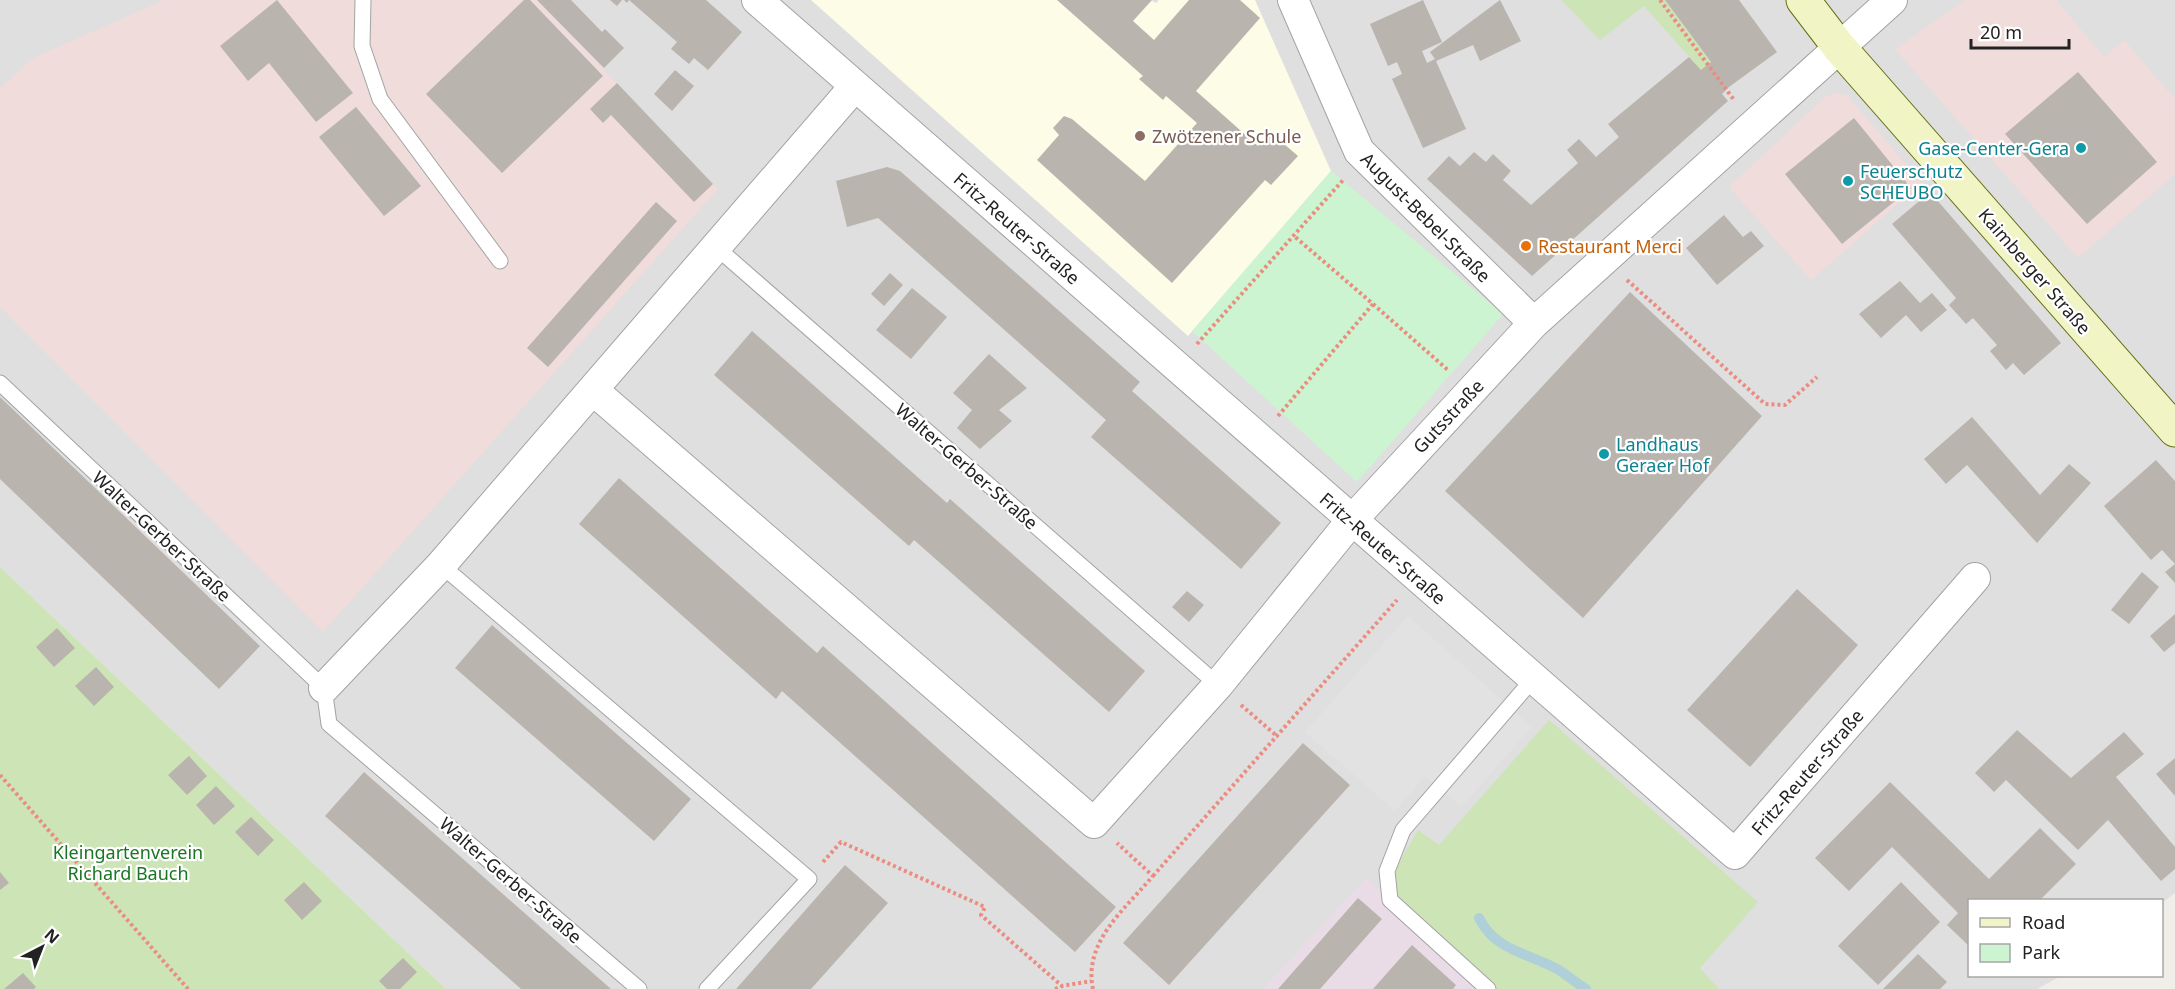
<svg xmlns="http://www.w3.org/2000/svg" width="2175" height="989" viewBox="0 0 2175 989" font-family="'Noto Sans',sans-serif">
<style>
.residential{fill:#dfdfdf}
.commercial{fill:#efdcdb}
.industrial{fill:#e9dce6}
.education{fill:#fcfce7}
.grass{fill:#cce4b6}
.park{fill:#cdf4d0}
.parking{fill:#e2e2e2}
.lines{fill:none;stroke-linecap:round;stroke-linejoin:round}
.stream{stroke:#afcfd9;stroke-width:10}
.building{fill:#bab4af}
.service-casing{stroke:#a3a3a3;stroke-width:17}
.minor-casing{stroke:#a3a3a3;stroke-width:32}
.secondary-casing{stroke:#646f12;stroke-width:35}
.path{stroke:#eb8c80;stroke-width:4;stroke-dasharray:3 3;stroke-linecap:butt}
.service{stroke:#fff;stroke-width:15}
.minor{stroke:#fff;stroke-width:30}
.secondary{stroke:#f1f4c5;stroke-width:33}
.education-dot{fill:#8d6e63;stroke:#fff;stroke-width:2}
.culture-dot{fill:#0f9aa8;stroke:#fff;stroke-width:2}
.food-dot{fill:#e8710a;stroke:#fff;stroke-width:2}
.labels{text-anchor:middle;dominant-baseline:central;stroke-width:4.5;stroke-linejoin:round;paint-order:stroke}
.education-label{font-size:18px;fill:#785e54;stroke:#fff;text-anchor:start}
.culture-label{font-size:18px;fill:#0d838f;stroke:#fff;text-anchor:start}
.street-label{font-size:18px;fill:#222;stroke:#fff}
.food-label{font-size:18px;fill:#c56008;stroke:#fff;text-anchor:start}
.park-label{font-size:18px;fill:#197622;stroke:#fff}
</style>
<rect width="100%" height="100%" fill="#f1eee9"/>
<path class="residential" d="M0,0H2175V893L2162,903V900H1970V976H2061L2037,989H446L0,567Z"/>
<path class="commercial" d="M164,0H537L718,189L323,632L0,307V88L33,58Z
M1965,0H2056L2104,57L2124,40L2175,99V174L2078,258L1895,49Z
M1835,92L1848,96L1922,183L1811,280L1729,187L1824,98Z"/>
<path class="industrial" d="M1366,878L1492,989H1263Z"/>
<path class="education" d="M811,0H1151L1156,3L1159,0H1255L1331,171L1188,336Z"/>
<path class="grass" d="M1561,0H1665L1711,62L1701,70L1644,6L1600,40Z
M0,567L446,989H0Z
M1549,720L1758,902L1700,968L1719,989H1492C1466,966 1383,909 1396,871C1401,857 1411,843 1418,830L1439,845Z"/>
<path class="park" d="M1331,171L1503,314L1357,482L1192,331Z"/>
<path class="parking" d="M1408,616L1532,727L1461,807L1425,776L1395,811L1305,732Z"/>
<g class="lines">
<path class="stream" d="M1479,918C1496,952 1530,953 1559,970C1568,976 1576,983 1586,989"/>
</g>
<path class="building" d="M277,0L353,93L316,122L269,63L248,81L220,46Z
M524,0H530L603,76L502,173L426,94Z
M537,0H571L602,32L605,29L624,48L604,68Z
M610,0H622L617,6Z
M624,0H706L742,32L708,70L694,58L689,64L671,49L677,42L629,0L627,3Z
M1057,0H1152L1133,21L1154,40L1189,0H1240L1260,18L1196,91L1258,146L1270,132L1298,156L1271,185L1265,180L1172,283L1037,160L1059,135L1053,128L1064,116L1072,119L1145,181L1197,123L1166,96L1163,100L1139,79L1143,76Z
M1423,0L1442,42L1422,51L1427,63L1435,59L1430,52L1500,0L1521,41L1480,61L1473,45L1436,61L1466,129L1423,148L1392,79L1402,74L1397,62L1388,66L1370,24Z
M1665,0H1739L1777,52L1729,87L1722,94L1728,101L1532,276L1427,179L1449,156L1460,166L1474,152L1486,162L1493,154L1511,171L1503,180L1531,205L1578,163L1567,150L1579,139L1596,157L1619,137L1608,124L1689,57L1701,70L1711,62Z
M675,70L694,86L672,111L654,94Z
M2078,72L2157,162L2087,224L2005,134Z
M617,83L713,184L694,202L611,115L603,123L590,109Z
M356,107L421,186L384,216L319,137Z
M1854,118L1911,188L1842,244L1785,174Z
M887,167L900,171L1140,382L1132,391L1281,523L1241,569L1091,437L1106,420L878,218L847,227L836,181Z
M1930,192L2061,343L2024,375L2013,363L2006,370L1990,351L1997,345L1973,318L1966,324L1949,305L1956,298L1892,224Z
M656,202L677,221L548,367L527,348Z
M1724,215L1743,237L1751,231L1764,246L1717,285L1686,248Z
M890,273L903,285L884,306L871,294Z
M1900,281L1920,303L1932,293L1947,310L1921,332L1906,315L1881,338L1859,314Z
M912,288L947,317L911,359L876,330Z
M1630,292L1762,416L1583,618L1445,491Z
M752,331L947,503L950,499L1145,671L1109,712L914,540L909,546L714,375Z
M989,354L1027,388L999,410L1012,421L980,449L957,428L972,410L953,393Z
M0,397L260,646L219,689L0,479Z
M1972,417L2040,495L2069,464L2091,483L2037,543L1967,465L1946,484L1924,459Z
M2156,460L2175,481V583L2165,572L2175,564L2162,550L2151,560L2104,506Z
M619,478L817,653L823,646L1116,907L1075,952L782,691L776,699L579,524Z
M2142,572L2159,587L2129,624L2111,610Z
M1797,589L1858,645L1750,767L1687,710Z
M1187,591L1204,605L1189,622L1172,607Z
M2175,614V643L2164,652L2150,636Z
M492,625L691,799L654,841L455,668Z
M57,628L75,648L54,667L36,647Z
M96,667L114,687L94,706L75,686Z
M2017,730L2071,778L2124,732L2144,754L2116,777L2175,847V869L2161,881L2108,820L2078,850L2006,780L1994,792L1975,773Z
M1303,743L1350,785L1169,985L1123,943Z
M189,756L207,776L187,795L168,775Z
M2175,758V796L2156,774Z
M364,772L413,815L611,989H521L325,816Z
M1890,782L1989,879L2040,828L2076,864L2040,900H1970V947L1947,925L1958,913L1892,847L1849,891L1815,858Z
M216,786L235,806L214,825L196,805Z
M251,817L274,840L258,856L235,832Z
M845,865L888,903L811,989H736Z
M0,872L9,883L0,890Z
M304,882L322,901L302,920L284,900Z
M1901,882L1940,922L1878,985L1838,946Z
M1358,898L1382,919L1320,989H1278Z
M1412,945L1456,985L1453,989H1373Z
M1918,954L1947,982L1940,989H1883Z
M403,958L417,972L400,989H387L379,981Z
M23,973L36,987L34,989H4Z"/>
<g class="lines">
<g class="service-casing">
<path id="service" d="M363,0L362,46L380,99L500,261
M716,247L1218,685
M0,383L324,688L329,724L639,989
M441,565L809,879L707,989
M1488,989L1390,900L1387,871L1403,830L1534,678"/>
</g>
<g class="minor-casing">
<path id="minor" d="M757,0L1735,854L1975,578
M1293,0L1359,151L1534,323
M594,391L1094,823L1218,685L1352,520L1534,323L1892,0
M324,688L441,565L855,86"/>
</g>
<g class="secondary-casing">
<path id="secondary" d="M1803,0L1839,47L2175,430"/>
</g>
<path class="path" d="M1660,0L1734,100
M1627,280L1765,404L1785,405L1817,377
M1373,304L1449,371
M1197,344L1344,179
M1278,416L1373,304L1294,236
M1241,705L1278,737
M0,775L188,989
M823,862L841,842L985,907L981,915L1062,986L1091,981
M1153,876L1397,600
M1055,989L1062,986
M1093,989C1083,942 1125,909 1153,876L1117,843"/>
<use href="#service" class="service"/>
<use href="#minor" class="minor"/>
<use href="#secondary" class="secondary"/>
</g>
<circle class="education-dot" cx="1140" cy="136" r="6"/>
<g class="culture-dot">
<circle cx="2081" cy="148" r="6"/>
<circle cx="1848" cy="181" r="6"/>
<circle cx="1604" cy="454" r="6"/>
</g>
<circle class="food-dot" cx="1526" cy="246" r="6"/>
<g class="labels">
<g class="education-label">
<text x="1152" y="136">Zwötzener Schule</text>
</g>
<g class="culture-label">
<text x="2069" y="148" text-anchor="end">Gase-Center-Gera</text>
<text x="1860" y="171">Feuerschutz<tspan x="1860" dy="21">SCHEUBO</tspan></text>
<text x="1616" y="444">Landhaus<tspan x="1616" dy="21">Geraer Hof</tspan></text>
</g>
<g class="street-label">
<text transform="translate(1426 217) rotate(45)">August-Bebel-Straße</text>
<text transform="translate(1017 228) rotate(41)">Fritz-Reuter-Straße</text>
<text transform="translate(2035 271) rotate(49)">Kaimberger Straße</text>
<text transform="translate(1448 416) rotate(-47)">Gutsstraße</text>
<text transform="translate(967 466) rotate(41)">Walter-Gerber-Straße</text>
<text transform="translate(162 536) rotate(43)">Walter-Gerber-Straße</text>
<text transform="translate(1383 548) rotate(41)">Fritz-Reuter-Straße</text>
<text transform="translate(1807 772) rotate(-49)">Fritz-Reuter-Straße</text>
<text transform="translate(511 880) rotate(41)">Walter-Gerber-Straße</text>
</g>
<g class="food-label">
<text x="1538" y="246">Restaurant Merci</text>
</g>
<g class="park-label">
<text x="128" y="852">Kleingartenverein<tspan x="128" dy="21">Richard Bauch</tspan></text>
</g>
</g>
<rect x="1968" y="899" width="195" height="78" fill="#ffffff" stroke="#a7a7a7" stroke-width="1.5"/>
<rect x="1980" y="918" width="30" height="9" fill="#f1f4c5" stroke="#a7a7a7" stroke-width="1.5"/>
<text x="2022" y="929" font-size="18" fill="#222222">Road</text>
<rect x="1980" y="944" width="30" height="18" fill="#cdf4d0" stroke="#a7a7a7" stroke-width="1.5"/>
<text x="2022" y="959" font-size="18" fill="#222222">Park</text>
<g transform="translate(42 947) rotate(42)" stroke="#ffffff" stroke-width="4.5" paint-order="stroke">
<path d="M0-4.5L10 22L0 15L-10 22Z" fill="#222222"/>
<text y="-9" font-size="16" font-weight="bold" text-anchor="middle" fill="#222222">N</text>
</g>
<path d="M1971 39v9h98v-9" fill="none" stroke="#222222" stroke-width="3"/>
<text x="1980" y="39" font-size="18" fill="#222222" stroke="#ffffff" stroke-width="4.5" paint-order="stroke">20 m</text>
</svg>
